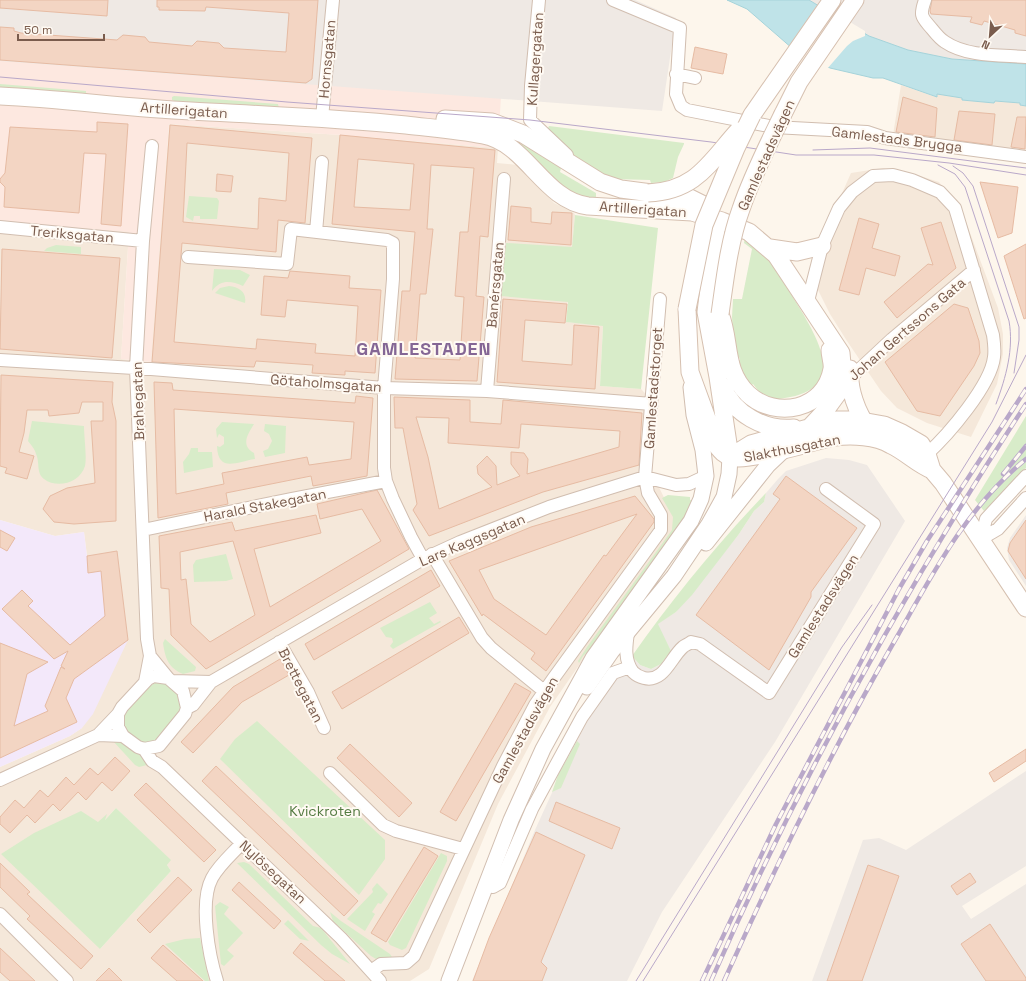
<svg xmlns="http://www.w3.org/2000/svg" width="1026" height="981" viewBox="0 0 1026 981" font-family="'Space Grotesk',sans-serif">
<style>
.residential{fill:#f5e8da;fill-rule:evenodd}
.commercial{fill:#fde8e0}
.industrial{fill:#efe9e4}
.education{fill:#f3e8fa}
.green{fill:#d8ecc9}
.water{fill:#bfe3e8;stroke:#a5d3da}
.pier{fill:#fdf6ec}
.building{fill:#f3d5c3;stroke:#e6bba3;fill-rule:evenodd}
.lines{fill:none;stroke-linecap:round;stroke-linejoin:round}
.minor-casing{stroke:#d1beb0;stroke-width:14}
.tertiary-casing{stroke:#d1beb0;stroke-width:17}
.secondary-casing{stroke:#d6c0b0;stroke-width:19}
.minor{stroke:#fff;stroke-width:12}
.tertiary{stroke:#fff;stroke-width:15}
.secondary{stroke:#fff;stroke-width:17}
.tram{stroke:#b9a8c9;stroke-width:1}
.rail-casing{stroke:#b9a8c9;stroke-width:4.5}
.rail{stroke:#fffaf3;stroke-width:3;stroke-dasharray:9;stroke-linecap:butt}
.secondary-bridge-casing{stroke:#d6c0b0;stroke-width:19;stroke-linecap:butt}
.secondary-bridge{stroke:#fff;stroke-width:17}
.labels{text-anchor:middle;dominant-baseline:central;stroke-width:4;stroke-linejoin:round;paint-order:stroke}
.street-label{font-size:14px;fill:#7a5c4d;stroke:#fffaf3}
.park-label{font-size:14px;fill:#537a41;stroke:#fffaf3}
.district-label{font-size:18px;font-weight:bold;letter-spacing:1px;fill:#846695;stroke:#fffaf3}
</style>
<rect width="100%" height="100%" fill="#fdf6ec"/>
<path class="residential" d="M901,85L936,97V93L962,98V100L994,103V101L1020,103V105L1026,106V153L893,135Z
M169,124L341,135L498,148L497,163L518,165L554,203L574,213L575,215L566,322L603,325L600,386L641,389L655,404L652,473L677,524L550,707L498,804L429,969L410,981H0V767L70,736L82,728L87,556L84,532L55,536L0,520V222L129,231L121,359L150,362ZM116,808L170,860L167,865L171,871L100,949L101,824Z
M883,168L911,173L939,182L963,214L998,308L1003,334V354L997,384L971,437L927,423L897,408L881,391L847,341L830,314L817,288L827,227L851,173Z"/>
<path class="commercial" d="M0,57L501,96L498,148L341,135L169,124L151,362L121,359L129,232L0,222Z"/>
<path class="industrial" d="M0,0H635L676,18L662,111L0,61Z
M809,0H1026V64L952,59L908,50L869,36Z
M826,458L849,460L867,465L905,521L775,742L662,912L627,981H472L535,830L566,762L593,711L632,656L640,665L651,669L661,664L671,651L657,624L676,612L739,534L754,511L764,502L766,493L778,479L786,471Z
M1026,515V586L1009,560L1007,548L1010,538Z
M1026,771V866L962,906L971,919L1026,884V981H812L863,840L879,838L906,850Z"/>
<path class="education" d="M0,520L55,536L84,532L87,556L117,551L128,640L93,714L82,728L70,736L0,767Z"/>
<path class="green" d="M0,84L86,91V96L0,89Z
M174,96L278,104L279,108L177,102L172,100V97Z
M549,126L684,143V144L678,157L673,178L664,182L651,183L650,180L613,179L582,165L547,130Z
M526,141L561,168L560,172L596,193V200C563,200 543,163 518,146Z
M189,196L217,198L219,201L217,219H200V216H194L193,221L186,217Z
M575,215L658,228L641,389L600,386L603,326L566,322L568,302L501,296L506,243L572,247Z
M745,237C754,245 764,253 772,262C781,273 787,287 794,299C818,338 852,391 779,399V401L760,393L753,384L750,387L737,361L740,360L739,357L734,356L732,317L733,299H742L752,249L744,243Z
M56,245L81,247V254L44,251L47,248Z
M214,269L240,270L250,275L243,286C231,281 221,279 212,291Z
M229,286C239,287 247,292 245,303L215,293L220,288Z
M1026,416V468L984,511L975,500Z
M32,421L84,426C84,437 87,457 85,466C80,483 57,489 44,479C36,473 40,462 36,454C35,449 31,445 28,441Z
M222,422L254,424C248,434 240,445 254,453L255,459C236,462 218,473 217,446L220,447L224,444V437L219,434L217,438L216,429Z
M265,424L286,426L285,453L265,457L263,451L268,449L272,441L269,434L264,431Z
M191,448H198V452H212L213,467L184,473L183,462L189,454Z
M766,493L764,502L754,511L739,534L692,595L676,612L658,624L671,651L661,664L651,669L640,665L632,656C673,598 717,544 766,493Z
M668,495L690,497V500L694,501L691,509L599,641L583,656L579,663L578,661L587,647L672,530L673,517L662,498Z
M226,554L233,579L226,581L194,582L193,565L196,560Z
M430,602L437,613L429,618L434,624L440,621L441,622L393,649L390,646L393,642L392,638L386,637L380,628Z
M165,639L196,667L195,671L183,674C168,668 165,657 163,643Z
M159,682C175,684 180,693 183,708L160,740L143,745L129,735L122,720C126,707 146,684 159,682Z
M257,721L385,840V859L359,895L220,759L235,739Z
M113,741C128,741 137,753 148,763L147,765L139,767L135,765Z
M577,741L580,744L561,788L552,792L558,775Z
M116,808L171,860L167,865L171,871L100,949L1,854L34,833L81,811L98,822L107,814L105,820Z
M441,853L447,856V861L406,948L402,950L390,945L388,942Z
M244,862L249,864L313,926L321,928L350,964L332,954L321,945L237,863Z
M377,883L388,894L381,904L378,903L372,912L375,914L365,931L347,919L373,892L372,889Z
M220,902L229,907L224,914L243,933L227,950L234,956L224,966L221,964L215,906Z
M330,912L341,921L390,954L392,957L376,959L371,956L333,921Z
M288,920L309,941L300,939L284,924Z
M200,938L209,981H205L165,944L185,939Z"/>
<path class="water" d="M727,0H809L869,36L908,50L952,59L1026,64V106L1020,105V103L995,101L994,103L962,100V98L937,94V97L883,78H873L830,68L793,49L747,9Z"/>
<path class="pier" d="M820,4L865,31V36L853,41L847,46L827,69L788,48Z"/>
<path class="building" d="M0,0H108L107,16L0,8Z
M157,0H318L312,79L306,83L0,60V27L14,28V31L21,33L117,40L123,35L145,37L149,42L192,46L197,41L219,43L224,48L286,52L289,13L206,7L205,11L159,10V7H157Z
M932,0H1026V36L1015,33V30L984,21L982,25L970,22L972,17L931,14L930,11Z
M695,47L727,54L723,74L691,68Z
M903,97L937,108L935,137L896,132Z
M959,111L995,114L992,145L954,140Z
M1017,117H1026L1025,149L1011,147Z
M97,122L128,124L121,226L101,224L106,154L84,153L79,213L4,207L5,187L0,182V179L5,173L10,127L97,132Z
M170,125L312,138L305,223L278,220L276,252L182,243L174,342L256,349L257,339L316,344L315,353L355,356L358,306L287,300L285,317L261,315L264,276L288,278L290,271L350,276L349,288L381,290L375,373L345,371V375L312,373L313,365L256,361L254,367L152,362ZM187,143L289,153L286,201L259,198L258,229L183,222Z
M340,135L495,150L488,237L480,236L476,296L484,297L477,381L395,379L402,291H410L415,232L332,224ZM358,159L414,164L410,210L354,207ZM431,165L474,168L468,232H460L455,296L464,297L460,360L415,358L420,294H426L433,229H427Z
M217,174L233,176L231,192L216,191Z
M980,182L1018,187L1012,233L998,238Z
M511,206L531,208V222L551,224L552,212L572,213L571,245L508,240Z
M859,218L879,224L872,248L900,256L895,276L866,268L859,295L839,290Z
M941,222L956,268L897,318L884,302L928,264L933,265L921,228Z
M1026,244V318L1024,319L1004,256Z
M2,249L120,258L112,358L0,349Z
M503,299L567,304L565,323L525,320L522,361L572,365L574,325L599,327L595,389L497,382Z
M954,304L968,308L979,341L980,353L974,366L940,416L917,411L885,362Z
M1,375L113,382L112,402L116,421V521L74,524L54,522L43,509L50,496L67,488L95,483L91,421H103V402H82L79,413L49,416L48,410H27L24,433L19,452L34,456L27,479L5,473L7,468L0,466Z
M154,382L172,383L173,390L355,403L356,396L373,398L367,476L313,486L311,476L226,493L228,504L158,518ZM174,409L354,422L351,459L309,465L307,457L222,473L224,484L176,494Z
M394,397L470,400V422L501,424L503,400L642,413L639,465L543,492L429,536L413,510L417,504L403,428H395ZM416,417L449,418L448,443L519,448L521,424L620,431L619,447L527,474L528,459L524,453L511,452V464L520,476L497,485L496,466L487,456L477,466L478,474L492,487L439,509L428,457Z
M786,476L857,528L811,592V597L769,670L696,615L780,499L773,494Z
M377,490L409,549L206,669L171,635L169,589L161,588L159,536L232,522L235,531L316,515L321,533L254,549L270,607L381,541L362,509L320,519L317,504ZM233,541L255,615L210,642L191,624L186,579L181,580L180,552Z
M635,496L654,519V522L546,671L531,659L535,653L483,614L482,616L449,561L531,527ZM637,514L606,556L604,555L546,635L494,599L479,570Z
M1026,520V579L1008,551L1010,543Z
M0,530L15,538L7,551L0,547Z
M117,551L128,640L74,679L66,698L77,722L0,758V643L48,662L27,674L14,726L48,711L45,706L61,667L65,669L61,666L68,651L54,659L2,609L22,590L33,601L28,606L70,645L105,616L101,571L88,573L87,556Z
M431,570L440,586L314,660L305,644Z
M459,617L469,633L342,709L332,692Z
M280,659L289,675L242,702L193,753L181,742L233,687Z
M515,683L531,692L456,821L440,812Z
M350,744L412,803L399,817L337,758Z
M1026,749V761L994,782L989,773Z
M115,757L130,771L112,791L102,782L86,800L78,792L60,811L53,804L35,823L27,815L10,833L0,824V817L15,800L24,808L40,790L48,797L66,777L74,785L90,768L98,775Z
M216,766L358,901L344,916L202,781Z
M146,783L216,850L204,862L134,795Z
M556,802L620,828L612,849L549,821Z
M536,832L585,855L541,962L547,968L542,981H473L489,938Z
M424,847L438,856L386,942L371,933Z
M0,863L30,892L27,894L93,956L81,969L27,919L30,916L0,887Z
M868,865L899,876L862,981H827Z
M970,873L976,882L957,895L951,886Z
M178,877L192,890L150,933L137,920Z
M239,882L281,921L274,929L232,890Z
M990,924L1026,978V981H986L961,944Z
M301,943L345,981H325L293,953Z
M163,945L203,981H177L151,958Z
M0,948L35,981H10L0,972Z
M109,968L122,981H96Z"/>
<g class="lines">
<g class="minor-casing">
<path id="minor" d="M539,0L531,86L530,120L567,155
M613,0L680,28L676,94L681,106L687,110L774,127L867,132L885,138L1026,157
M925,0C919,17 922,17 932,29C936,34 940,39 945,42C967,57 1001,55 1026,57
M676,74L695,78
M322,118L333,0
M0,227L143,241
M316,232L322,162
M188,257L287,264L291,229L387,240L393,243V279L384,388V468L386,481L393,499L411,537L423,559
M808,301L822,246L839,208L852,192L873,176L893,175L912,180L940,192L955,208L993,335C994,342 995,350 994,357C991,385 948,435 927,454
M0,360L151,369L384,388L487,391L652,404
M847,381L892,339L974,270
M487,391L504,179
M143,530L291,499L386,481
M981,539L986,519L1026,476
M981,539L998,529L1026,498
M432,554L482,638L491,648L544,691
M628,633C626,646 624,660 633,672C636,675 640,677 644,678C664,683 671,657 683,647C685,645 689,644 691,642L700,644L769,693L874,524L826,489
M279,642L308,692L324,728
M150,656L168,678L183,691L187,708L185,714L159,746L144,749L138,747L123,736L118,727V714L122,707L148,679L154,676L168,678
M173,681L211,682
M145,682L150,656L147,639L136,368L143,241L152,146
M187,708L193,705L211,682L423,559L460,542L549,507L645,477L676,485L689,484L706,476
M98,735L118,714
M144,749L152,761L162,767L341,938L380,981
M330,773L383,825L396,831L463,849
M0,780L98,735L123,736
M487,885L493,887L500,883L532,809L582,717L613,673L630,667
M0,914L67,981
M371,971L381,964L406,963L414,956L503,766L535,705L553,679L661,530V515L648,493L645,477L660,299
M217,981C209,956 199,902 212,878C219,865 232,854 242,843"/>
</g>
<g class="tertiary-casing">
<path id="tertiary" d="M706,543L768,465L785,449
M587,687L612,651L674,576L709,524L724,497L729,474L730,457
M449,981L511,820L543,749L593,658L691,521L701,499L706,476L703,450L694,415L691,387"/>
</g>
<g class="secondary-casing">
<path id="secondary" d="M0,96C64,99 127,108 191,111C263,115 335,118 406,125C431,128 458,130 483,135C527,143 543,200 588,206L692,212L722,221L749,232L776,255L841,353L843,375L841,389L825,411L810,427
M783,114L799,82L855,0
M752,115L832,0
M445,119L492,122L523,134L600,182L621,189L690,198L710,208
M717,222L706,312L718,377L730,457
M770,248L797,252L822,246
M687,309L690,372L717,446C721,451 724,455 731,457C747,463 813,441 835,437C852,435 876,436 891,445C906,452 917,464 932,470
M720,314C731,341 723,370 748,394C776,420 825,410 832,369C833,363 830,356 830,350
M850,369C848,388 857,414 869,428
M722,386C734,414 764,431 794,428
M730,457L751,444L837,420H856L884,425L902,433L921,444L927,454L932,470L943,483L1026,608"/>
</g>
<use href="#minor" class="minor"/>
<use href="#tertiary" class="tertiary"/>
<use href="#secondary" class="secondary"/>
<path class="tram" d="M0,77L287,102L530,120L711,142L796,155H874L949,163L1026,175
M813,150L870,148L1026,168
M938,165L955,174L965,187L1009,321C1014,349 1006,377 996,404
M953,166L963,173L973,186L1019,327V340L1014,373
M636,981L842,647L872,605
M643,981L992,422L1026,355"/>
<g class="rail-casing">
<path id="rail" d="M1003,474L1026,446
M702,981L776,824L899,589L927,541L1026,389
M711,981C799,781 906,587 1026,404
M724,981C777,863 833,747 898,635C934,571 968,506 1026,459"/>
</g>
<use href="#rail" class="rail"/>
<g class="secondary-bridge-casing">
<path id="secondary-bridge" d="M648,193C696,191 709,163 738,131
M687,309L704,225L736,148L752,115
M720,314C725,279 729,242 741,209C752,176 768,145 783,114"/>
</g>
<use href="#secondary-bridge" class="secondary-bridge"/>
</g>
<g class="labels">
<g class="street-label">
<text transform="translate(327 59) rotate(-85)">Hornsgatan</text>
<text transform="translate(535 59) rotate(-86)">Kullagergatan</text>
<text transform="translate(184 110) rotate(4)">Artillerigatan</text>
<text transform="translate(897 139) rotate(7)">Gamlestads Brygga</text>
<text transform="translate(766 155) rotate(-66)">Gamlestadsvägen</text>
<text transform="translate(643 209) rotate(4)">Artillerigatan</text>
<text transform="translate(72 234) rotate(5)">Treriksgatan</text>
<text transform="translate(495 285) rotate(-85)">Banérsgatan</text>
<text transform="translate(907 329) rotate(-41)">Johan Gertssons Gata</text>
<text transform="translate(326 383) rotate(4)">Götaholmsgatan</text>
<text transform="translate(653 388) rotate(-86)">Gamlestadstorget</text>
<text transform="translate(138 401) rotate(-92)">Brahegatan</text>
<text transform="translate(792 448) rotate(-11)">Slakthusgatan</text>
<text transform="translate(265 505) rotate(-11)">Harald Stakegatan</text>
<text transform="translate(472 540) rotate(-23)">Lars Kaggsgatan</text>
<text transform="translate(823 606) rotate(-58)">Gamlestadsvägen</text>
<text transform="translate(301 685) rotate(63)">Brettegatan</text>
<text transform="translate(525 730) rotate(-61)">Gamlestadsvägen</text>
<text transform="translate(273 872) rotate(43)">Nylösegatan</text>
</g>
<g class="park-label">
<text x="325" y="811">Kvickroten</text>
</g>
<g class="district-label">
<text x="424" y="348">GAMLESTADEN</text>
</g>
</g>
<g transform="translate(990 36) rotate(206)" stroke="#fffaf3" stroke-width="3" paint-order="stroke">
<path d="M0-3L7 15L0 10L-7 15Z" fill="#7a5c4d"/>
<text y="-6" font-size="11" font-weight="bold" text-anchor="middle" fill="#7a5c4d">N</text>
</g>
<path d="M18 34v6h86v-6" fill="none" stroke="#7a5c4d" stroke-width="2"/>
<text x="24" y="34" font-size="12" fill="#7a5c4d" stroke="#fffaf3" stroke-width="3" paint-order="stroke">50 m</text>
</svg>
